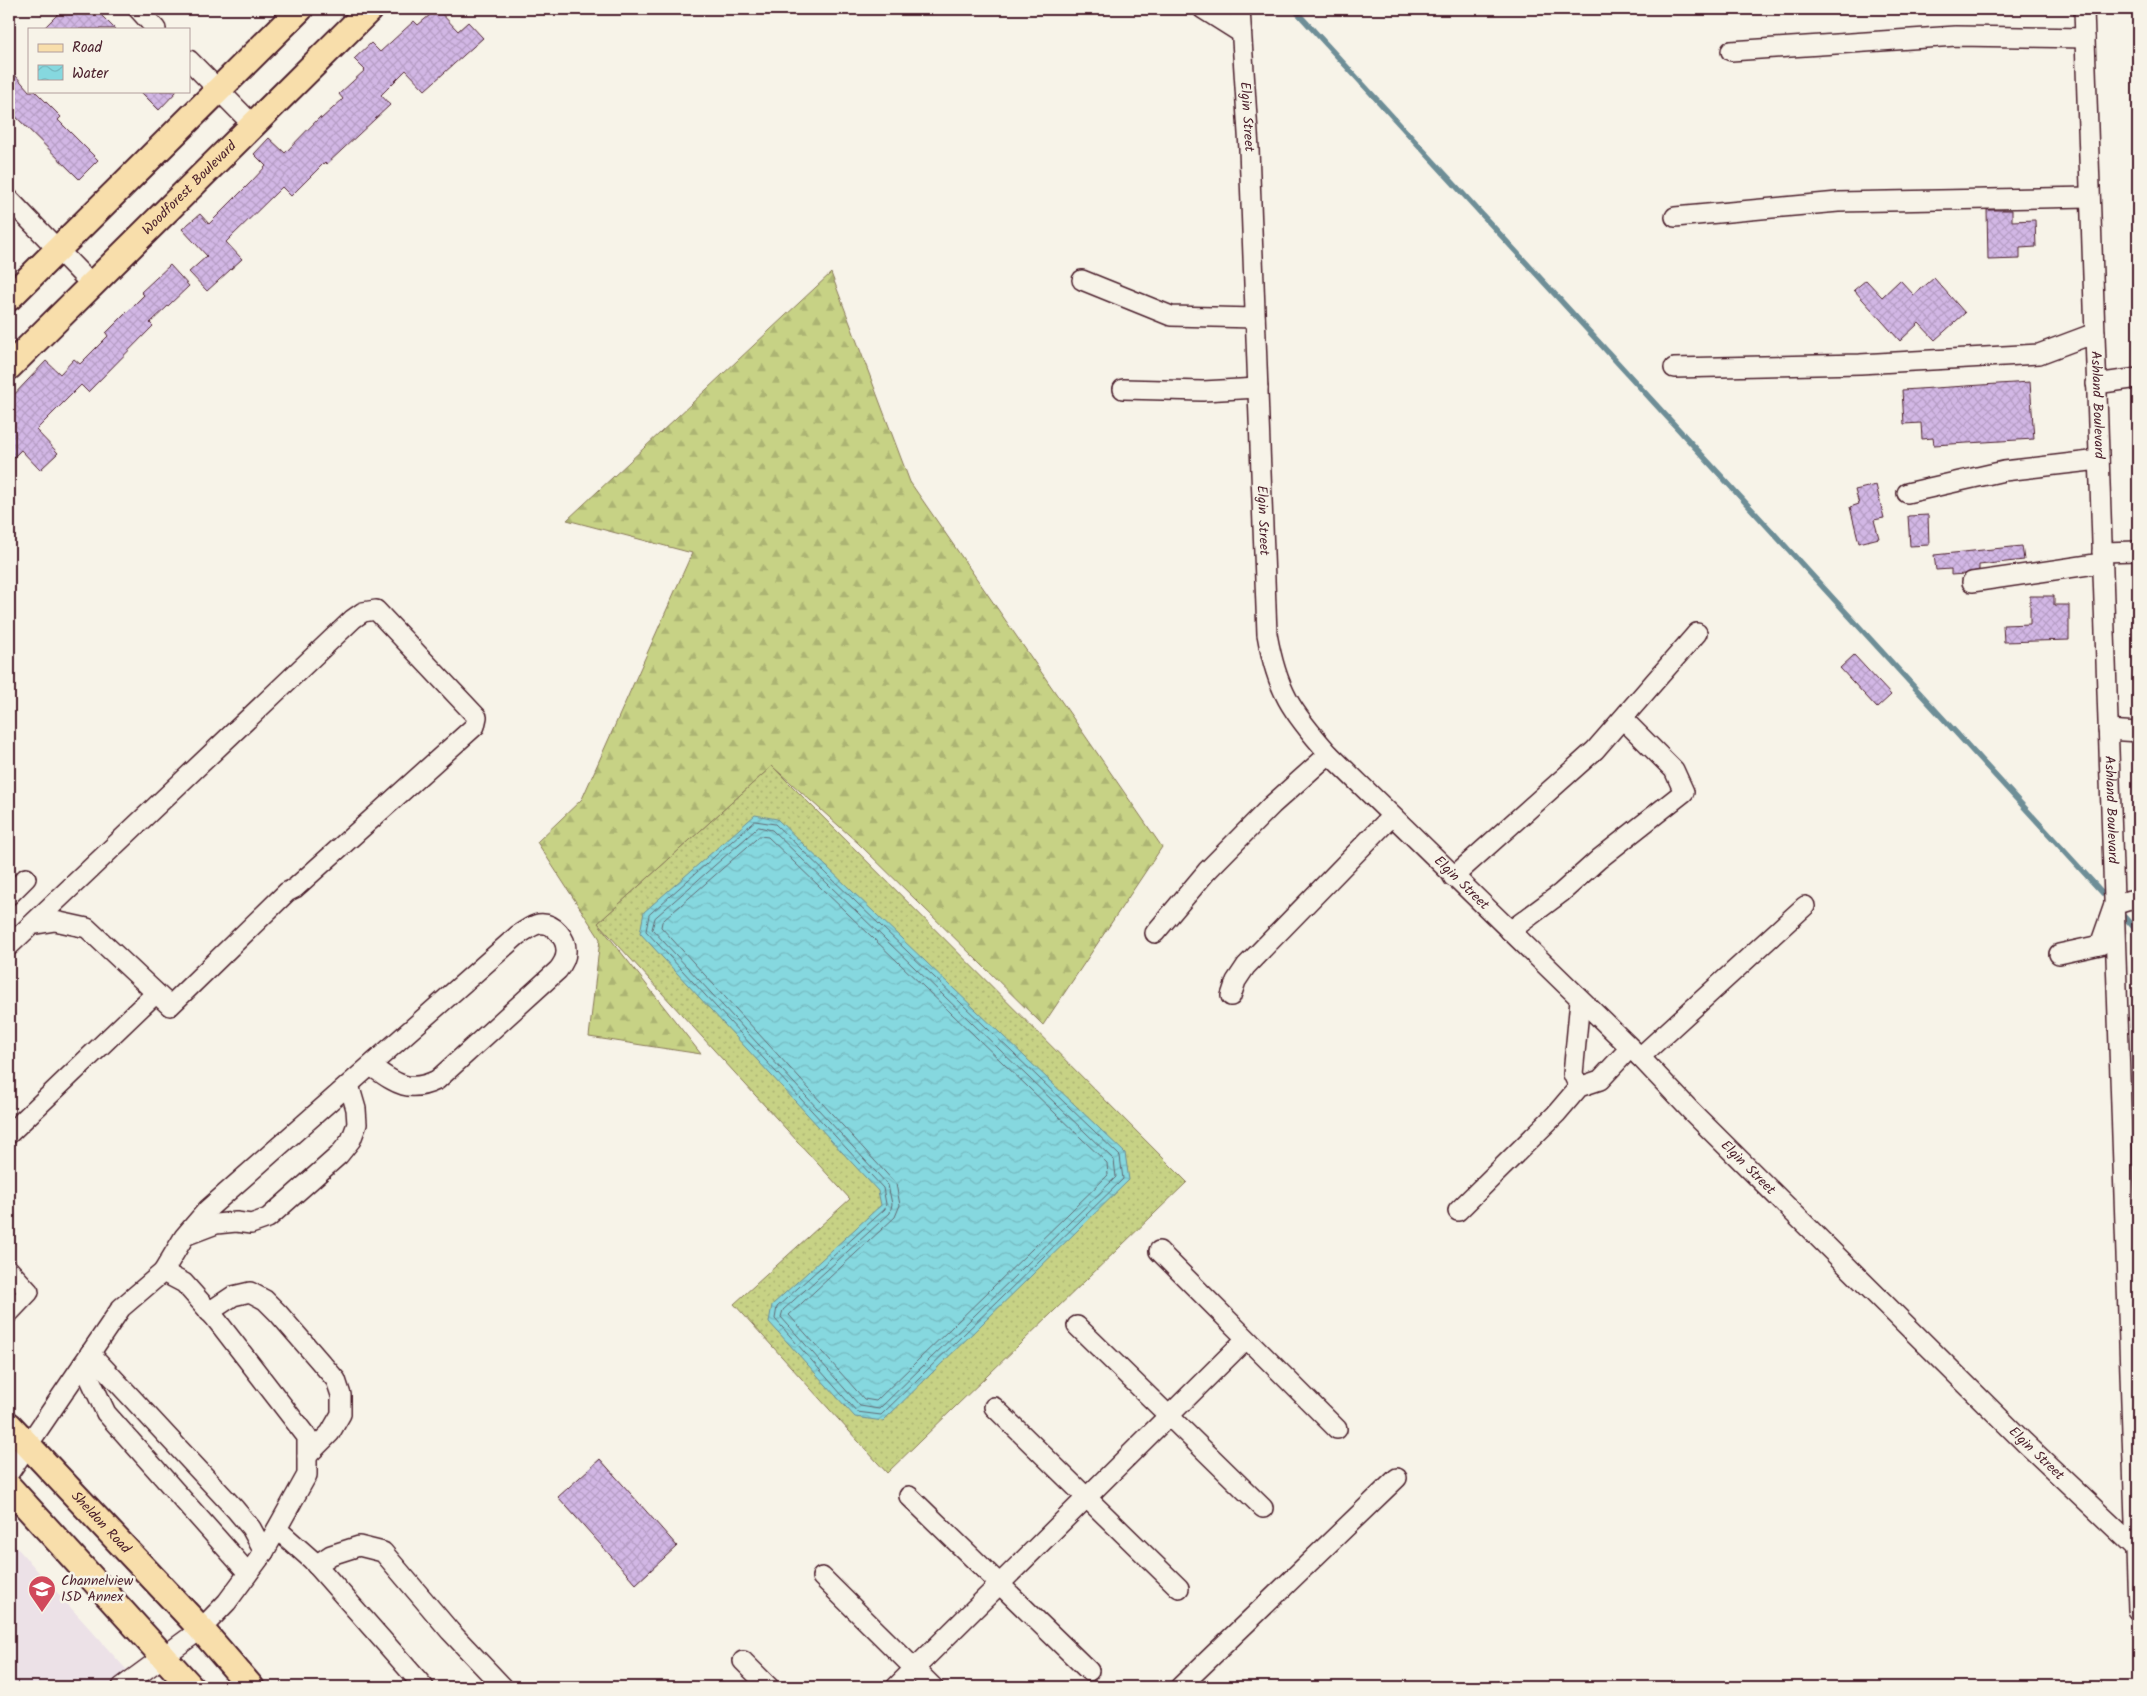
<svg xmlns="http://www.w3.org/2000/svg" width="2147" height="1696" viewBox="0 0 2147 1696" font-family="Kalam,sans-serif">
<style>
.built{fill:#ece1e7}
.grass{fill:url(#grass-dots);stroke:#887858}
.forest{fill:url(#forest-firs);stroke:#887858}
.water{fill:url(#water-waves);stroke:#6e8e97}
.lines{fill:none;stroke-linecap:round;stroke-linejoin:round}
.shore{stroke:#626973;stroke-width:1}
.stream{stroke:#6e8e97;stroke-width:5.5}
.building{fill:url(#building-cross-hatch);stroke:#4a1f2b}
.minor-casing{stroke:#4a1f2b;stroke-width:22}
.major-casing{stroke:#4a1f2b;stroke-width:29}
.minor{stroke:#f7f3e8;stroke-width:19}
.major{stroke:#f8deab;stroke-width:25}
.labels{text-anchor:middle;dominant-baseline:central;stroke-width:5;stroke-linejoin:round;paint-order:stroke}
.street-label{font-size:14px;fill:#4a1f2b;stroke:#f7f3e8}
.poi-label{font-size:14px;fill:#4a1f2b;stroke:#f7f3e8;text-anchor:start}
</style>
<defs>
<pattern id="grass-dots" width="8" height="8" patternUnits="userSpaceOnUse" patternTransform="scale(1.25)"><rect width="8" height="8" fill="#c7d285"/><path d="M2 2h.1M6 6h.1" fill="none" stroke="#acb473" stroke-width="1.8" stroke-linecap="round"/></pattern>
<pattern id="forest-firs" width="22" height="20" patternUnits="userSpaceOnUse" patternTransform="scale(1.25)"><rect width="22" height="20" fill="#c7d285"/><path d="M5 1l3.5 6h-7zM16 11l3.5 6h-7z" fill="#acb473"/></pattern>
<pattern id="water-waves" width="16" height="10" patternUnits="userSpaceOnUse" patternTransform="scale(1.25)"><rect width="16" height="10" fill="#86d8df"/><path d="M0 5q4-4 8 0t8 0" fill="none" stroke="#75b9c0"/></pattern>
<pattern id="building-cross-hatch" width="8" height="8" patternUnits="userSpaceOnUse" patternTransform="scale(1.25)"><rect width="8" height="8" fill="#d2b7e5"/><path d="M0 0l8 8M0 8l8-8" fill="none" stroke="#b69dc5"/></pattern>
</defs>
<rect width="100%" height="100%" fill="#f7f3e8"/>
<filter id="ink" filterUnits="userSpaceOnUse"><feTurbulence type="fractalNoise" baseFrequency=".02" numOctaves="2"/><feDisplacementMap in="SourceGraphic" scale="10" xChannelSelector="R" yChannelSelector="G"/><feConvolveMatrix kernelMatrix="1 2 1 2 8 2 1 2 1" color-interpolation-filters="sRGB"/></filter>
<g filter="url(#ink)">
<path class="built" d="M9,1539L142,1687H9Z"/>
<path class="grass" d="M772,766L1187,1182L887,1473L734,1304L850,1199L598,923Z"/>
<path class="forest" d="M831,273L910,482L1162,847L1043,1025L858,843L772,766L598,923L701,1054L589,1037L600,939L537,842L582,799L692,553L567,520Z"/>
<path class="water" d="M755,815L777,819L1125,1153L1129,1180L883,1421L855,1417L769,1322L772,1305L881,1205L878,1191L640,933L644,912Z"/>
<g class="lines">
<path class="shore" d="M755,821L775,824L1120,1156L1123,1179L881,1415L857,1412L775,1319L777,1307L885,1209L886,1204L883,1188L646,931L649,915Z
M759,827L772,830L1114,1160L1116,1177L879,1409L860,1406L781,1317L783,1310L890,1213L892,1204L888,1185L652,929L655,918Z
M760,836L768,837L1107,1163L1108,1175L876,1401L864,1399L789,1315L895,1217L900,1205L896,1184L661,927L662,922Z"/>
<path class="stream" d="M1294,9L2110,901
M2119,911L2138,932"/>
</g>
<path class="building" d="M63,9H95L115,29H43Z
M437,9L458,31L468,22L483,38L425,90L406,70L381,95L390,105L327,164L325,162L291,196L282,187L226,242L242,259L207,291L189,272L207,256L182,229L200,214L209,224L251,182L266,166L254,154L269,138L285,153L320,117L321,119L343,99L339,94L365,70L354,59L371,43L380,52L414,21L418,25Z
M9,68L29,91H35L61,117L58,120L98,160L79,179L9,110Z
M140,91H177L159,110Z
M1987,210H2012V221L2035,220L2036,247L2020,248V259L1988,260Z
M170,265L189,286L150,323L153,326L88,392L81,385L36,430L58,453L40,470L21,450L9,462V400L46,361L60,374L74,359L80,364L108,336L106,333L144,295L141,292Z
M1934,278L1965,313L1935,340L1919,323L1900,341L1854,290L1866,280L1882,297L1900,280L1914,295Z
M2030,382L2034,439L1934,445L1933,438L1922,439L1921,423L1904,424L1902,390Z
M1876,485L1884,518L1874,520L1879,538L1859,543L1850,507L1859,504L1855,490Z
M1928,515L1929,545L1910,546L1908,516Z
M2022,546L2024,560L1979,565V570L1965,574L1951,575V569L1936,570L1934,555Z
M2030,596H2054V605H2069V640L2004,642L2003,625L2030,624Z
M1854,655L1891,695L1877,708L1840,668Z
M600,1459L677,1546L636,1584L558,1497Z"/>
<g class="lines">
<g class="minor-casing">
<g id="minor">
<path d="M138,9L156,29"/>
<path d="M1203,9L1241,33"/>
<path id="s1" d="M1240,9L1249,149L1267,634C1277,691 1291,711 1329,754L1640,1057L1692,1112L2024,1442L2136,1548"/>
<path id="s2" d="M2084,9L2138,1610"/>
<path d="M1731,51L1956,36L2085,38"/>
<path d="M189,60L253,125"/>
<path d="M9,199L92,285"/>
<path d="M1675,217L1838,202L2090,197"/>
<path d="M1082,280L1171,316L1255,318"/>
<path d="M1674,368L1860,364L2039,354L2095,333"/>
<path d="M2096,384L2138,378"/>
<path d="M1123,389L1203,391L1258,388"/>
<path d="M1907,493L2004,471L2099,460"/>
<path d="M2102,552L2138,551"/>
<path d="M1972,582L2102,563"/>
<path d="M2108,730L2138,732"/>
<path d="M1453,877L1595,750L1697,633"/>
<path d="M9,895L26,878"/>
<path d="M1510,931L1561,893L1599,859L1684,792L1674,770L1623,719"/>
<path d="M1155,933L1207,871L1272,805L1329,754"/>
<path d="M9,946L353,619L363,612L376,610L477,717L475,726L295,888L287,892L170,1006L87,928L55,921L31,925"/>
<path d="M2059,954L2100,945L2114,905L2130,900L2138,901"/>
<path d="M1231,996L1236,981L1246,966L1392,816"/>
<path d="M1640,1057L1805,906"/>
<path d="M1579,1087L1573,1074L1580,1000"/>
<path d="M9,1134L156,993"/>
<path d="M1458,1211L1556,1114L1579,1087L1600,1080L1630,1048"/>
<path d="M187,1235L216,1224L236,1222L251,1224L268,1218L339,1155L351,1140L357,1124L356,1109L349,1085"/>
<path d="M1159,1251L1337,1429"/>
<path d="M9,1270L29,1292L9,1313"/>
<path d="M163,1272L184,1237L208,1209L518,935C525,931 532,925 539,924C554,922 567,939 566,952C566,959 562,965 558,970L437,1080C408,1094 395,1083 371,1066"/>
<path d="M209,1312L233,1296L250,1292L265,1300L278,1313L336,1380L341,1395V1414L330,1433L307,1456"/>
<path d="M1077,1326L1263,1508"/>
<path d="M90,1353L235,1509L251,1528L264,1552"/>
<path d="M83,1364L106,1413L248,1573"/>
<path d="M994,1407L1179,1588"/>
<path d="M9,1473L121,1308L163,1272L184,1283L215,1318L307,1437V1475L264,1552L227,1602L201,1629L122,1687"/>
<path d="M909,1496L1089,1671"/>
<path d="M277,1529L312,1560L424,1687"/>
<path d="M316,1565L331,1555L359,1546L383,1552L450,1631L503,1687"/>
<path d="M822,1577L933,1687"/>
<path d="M743,1661L769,1687"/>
<path d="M896,1687L1246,1339"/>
<path d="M1180,1687L1397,1478"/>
</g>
</g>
<g class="major-casing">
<g id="major">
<path d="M9,298L300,9"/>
<path id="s3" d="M9,367L370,9"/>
<path id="s4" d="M9,1425L201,1629L251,1687"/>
<path d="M9,1487L191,1687"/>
</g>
</g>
<use href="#minor" class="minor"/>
<use href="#major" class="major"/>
</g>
</g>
<defs>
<g id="school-pin" transform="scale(1.4375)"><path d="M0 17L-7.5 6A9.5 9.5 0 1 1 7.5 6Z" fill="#d1495b" stroke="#f7f3e8"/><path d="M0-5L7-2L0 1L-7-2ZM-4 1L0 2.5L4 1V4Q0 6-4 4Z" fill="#fff"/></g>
</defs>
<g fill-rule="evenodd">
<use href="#school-pin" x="42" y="1589"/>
</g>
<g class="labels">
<g class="street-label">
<text stroke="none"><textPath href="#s1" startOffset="108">Elgin Street</textPath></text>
<text stroke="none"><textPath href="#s3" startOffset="254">Woodforest Boulevard</textPath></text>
<text stroke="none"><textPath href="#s2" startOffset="396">Ashland Boulevard</textPath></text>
<text stroke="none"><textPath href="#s1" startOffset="512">Elgin Street</textPath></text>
<text stroke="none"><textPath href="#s2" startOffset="801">Ashland Boulevard</textPath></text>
<text stroke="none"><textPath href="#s1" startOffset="948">Elgin Street</textPath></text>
<text stroke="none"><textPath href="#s1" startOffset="1352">Elgin Street</textPath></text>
<text stroke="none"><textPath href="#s1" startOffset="1758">Elgin Street</textPath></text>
<text stroke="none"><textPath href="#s4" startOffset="134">Sheldon Road</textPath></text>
</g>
<g class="poi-label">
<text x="61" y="1581">Channelview<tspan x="61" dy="16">ISD Annex</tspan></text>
</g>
</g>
<rect width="2147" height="1696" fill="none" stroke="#f7f3e8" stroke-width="30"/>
<rect x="15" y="15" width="2117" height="1666" fill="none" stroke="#4a1f2b" stroke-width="2" filter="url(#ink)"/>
<rect x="28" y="28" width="162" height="65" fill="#f7f3e8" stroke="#b29e9c"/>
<rect x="38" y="44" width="25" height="8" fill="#f8deab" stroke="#b29e9c"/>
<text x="72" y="52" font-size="15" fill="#4a1f2b">Road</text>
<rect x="38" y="65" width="25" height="15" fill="url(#water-waves)" stroke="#b29e9c"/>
<text x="72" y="78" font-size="15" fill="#4a1f2b">Water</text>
</svg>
